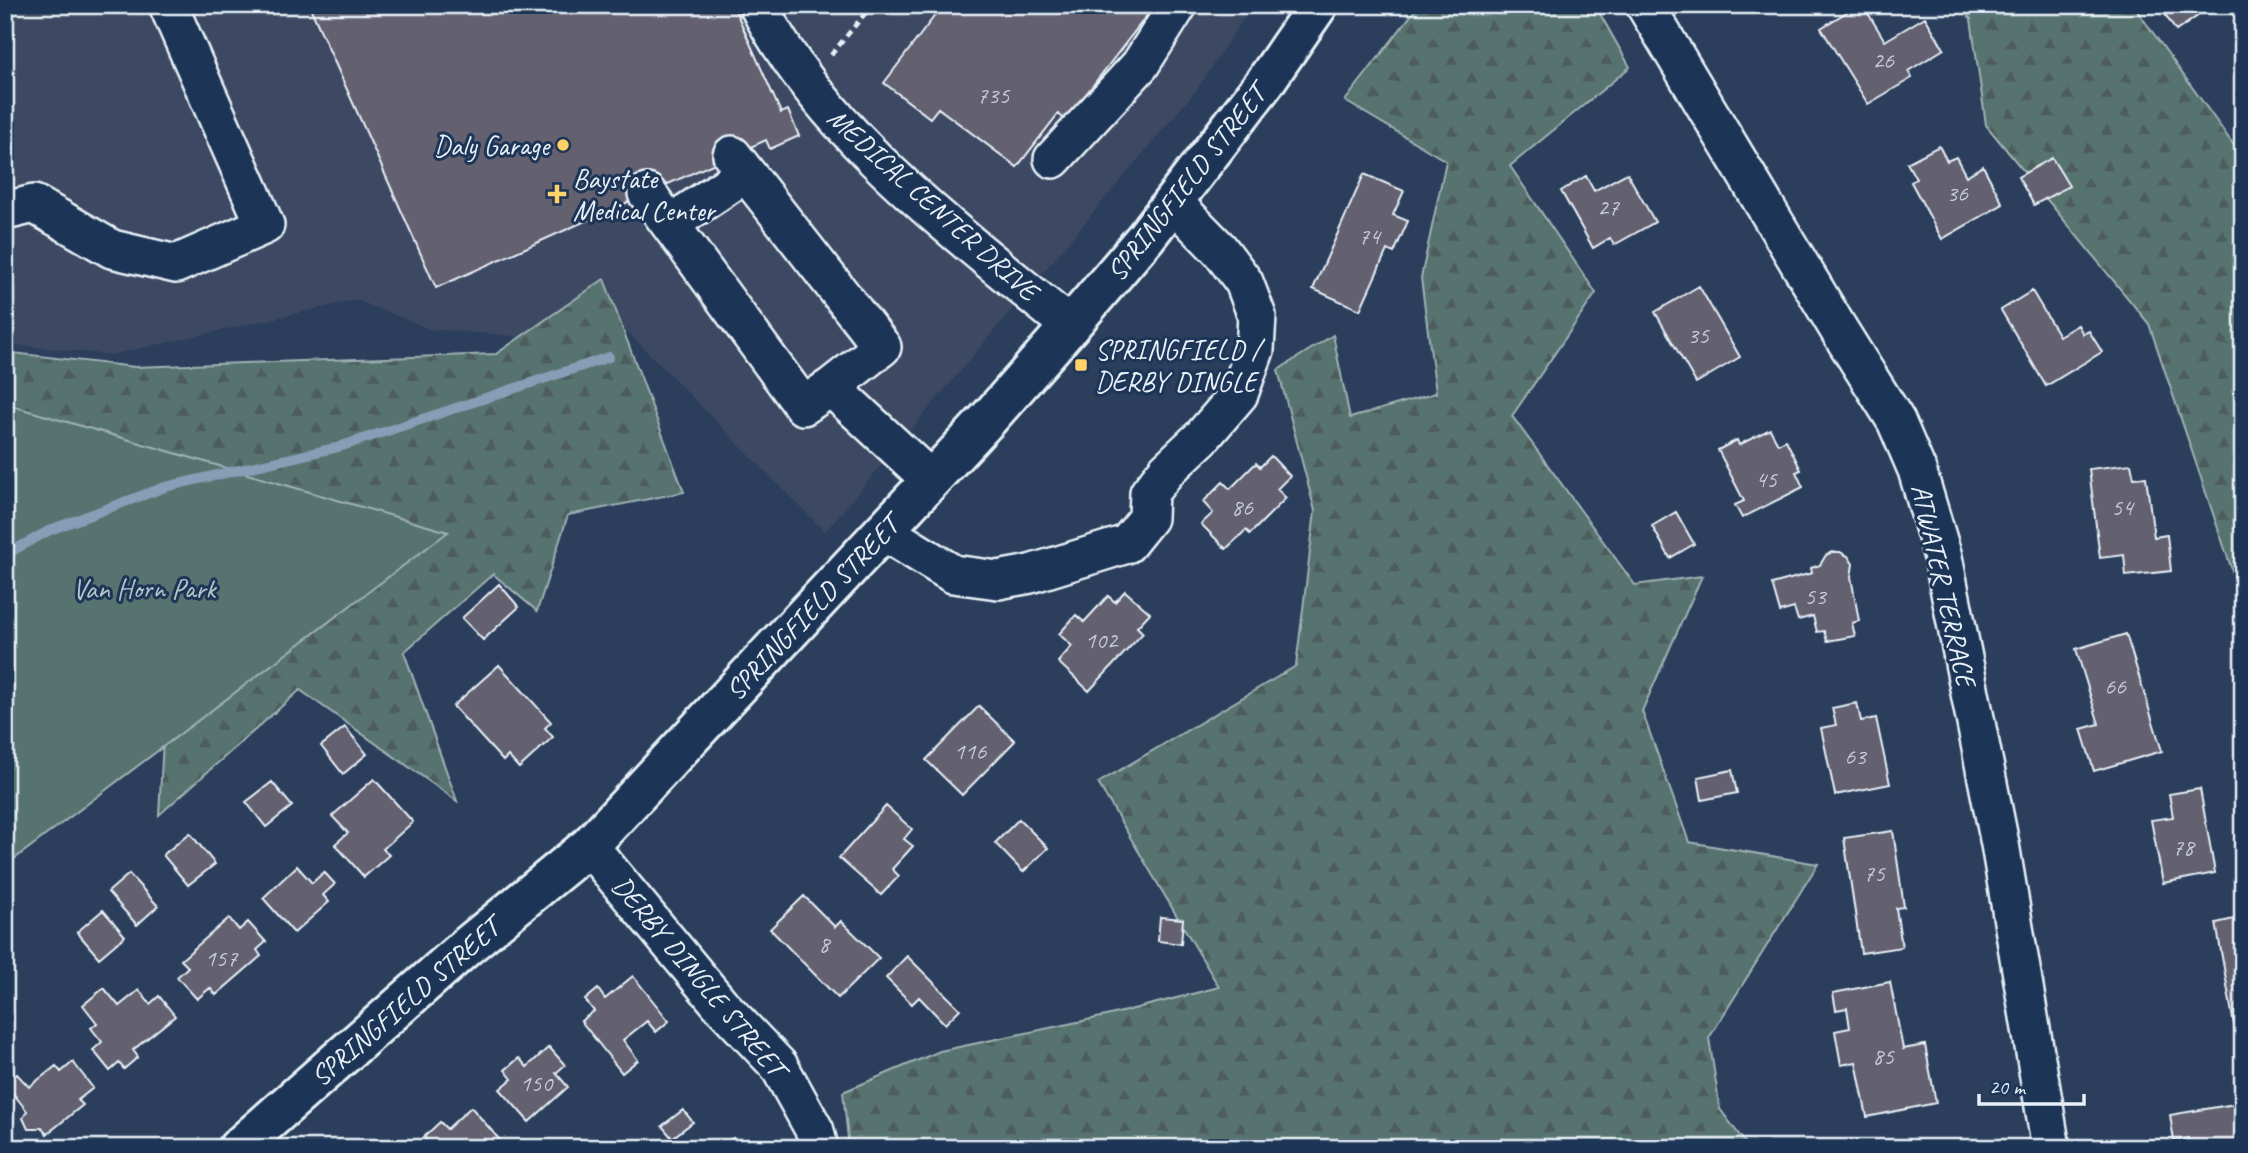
<svg xmlns="http://www.w3.org/2000/svg" width="2248" height="1153" viewBox="0 0 2248 1153" font-family="Caveat,sans-serif">
<style>
.built{fill:#3c4862}
.forest{fill:url(#forest-firs);stroke:#a0b2b4;stroke-width:2}
.park{fill:#577370;stroke:#a0b2b4;stroke-width:2}
.lines{fill:none;stroke-linecap:round;stroke-linejoin:round}
.stream{stroke:#869eb6;stroke-width:10}
.building{fill:#64616f;stroke:#e8f1f8;stroke-width:2}
.minor-casing{stroke:#e8f1f8;stroke-width:42}
.major-casing{stroke:#e8f1f8;stroke-width:44}
.path{stroke:#e8f1f8;stroke-width:4.5;stroke-dasharray:7 5;stroke-linecap:butt}
.minor{stroke:#1d3557;stroke-width:37}
.major{stroke:#1d3557;stroke-width:38}
.poi-dot{fill:#ffd166;stroke:#1d3557;stroke-width:2.5}
.labels{text-anchor:middle;dominant-baseline:central;stroke-width:6;stroke-linejoin:round;paint-order:stroke}
.number-label{font-size:24px;fill:#c7cdd6}
.poi-label{font-size:28px;fill:#e8f1f8;stroke:#1d3557;text-anchor:start}
.street-label{font-size:28px;fill:#e8f1f8;stroke:#1d3557}
.park-label{font-size:28px;fill:#b5c5c8;stroke:#1d3557}
</style>
<defs>
<pattern id="forest-firs" width="22" height="20" patternUnits="userSpaceOnUse" patternTransform="scale(1.75)"><rect width="22" height="20" fill="#577370"/><path d="M5 1l3.5 6h-7zM16 11l3.5 6h-7z" fill="#4e5b5b"/></pattern>
</defs>
<rect width="100%" height="100%" fill="#2b3e5c"/>
<filter id="ink" filterUnits="userSpaceOnUse"><feTurbulence type="fractalNoise" baseFrequency=".0143" numOctaves="2"/><feDisplacementMap in="SourceGraphic" scale="14" xChannelSelector="R" yChannelSelector="G"/><feConvolveMatrix kernelMatrix="1 2 1 2 8 2 1 2 1" color-interpolation-filters="sRGB"/></filter>
<g filter="url(#ink)">
<path class="built" d="M5,5H1252L1198,88L825,532L611,315L534,338L430,329L356,300L111,355L5,344Z"/>
<path class="forest" d="M1419,5H1595L1630,67L1510,166L1596,293L1512,416L1635,585L1702,576L1642,711L1689,842L1818,864L1709,1038L1720,1109L1749,1148H849L843,1092L940,1051L1106,1016L1219,987L1098,783L1296,666L1315,511L1278,370L1333,335L1350,418L1436,393L1421,278L1446,161L1345,101Z
M1958,5H2133L2243,158V621L2232,570L2149,324L1986,125L1971,19Z
M604,279L684,492L568,515L537,611L493,574L404,652L457,801L300,690L159,815L168,645L5,839V352L135,367L496,354Z"/>
<path class="park" d="M5,404L448,532L5,866Z"/>
<g class="lines">
<path class="stream" d="M5,555L50,530L165,487L339,447L609,357"/>
</g>
<path class="building" d="M309,5H733L781,113L788,110L799,136L770,149L766,140L436,288Z
M933,5H1155L1066,120L1058,114L1017,167L938,108L930,118L884,83L939,10Z
M1858,5H1863L1885,41L1925,17L1944,49L1908,71L1912,78L1868,104L1821,28Z
M2159,5H2208L2209,8L2176,31Z
M1939,146L1947,161L1956,157L1966,176L1983,166L2003,204L1942,239L1911,182L1916,179L1907,163Z
M2052,158L2069,186L2034,205L2018,177Z
M1627,173L1655,222L1614,245L1610,238L1593,248L1561,191L1586,176L1594,191Z
M1364,174L1404,191L1393,215L1408,221L1394,253L1387,250L1360,310L1313,289Z
M1699,286L1740,357L1696,383L1655,312Z
M2032,291L2059,336L2078,325L2083,334L2089,331L2102,352L2046,386L2001,310Z
M1770,429L1778,444L1786,440L1801,470L1796,472L1803,487L1742,518L1735,505L1744,501L1718,450L1737,440L1739,445Z
M1271,456L1290,476L1277,489L1286,498L1250,534L1246,530L1226,549L1201,524L1213,513L1203,502L1223,482L1230,489L1256,463L1260,467Z
M2131,464L2134,478L2146,477L2154,537L2167,535L2171,571L2126,576L2124,555L2100,558L2089,469Z
M1676,512L1694,544L1670,558L1652,526Z
M1832,552H1840L1848,556L1853,564L1851,577L1859,621L1852,623L1855,636L1827,641L1824,631L1817,632L1813,616L1798,620L1794,608L1780,612L1772,584L1812,573L1811,568L1820,565L1826,555Z
M499,584L519,607L483,640L462,618Z
M1125,591L1150,613L1137,627L1143,633L1089,691L1058,662L1072,646L1059,634L1076,615L1084,622L1108,596L1115,602Z
M2126,634L2162,751L2094,771L2081,729L2099,724L2076,649Z
M499,665L551,722L545,728L553,737L519,768L508,756L503,761L453,706Z
M1857,703L1861,721L1876,718L1890,784L1835,795L1821,728L1836,725L1832,708Z
M979,706L1015,741L962,795L926,760Z
M345,727L367,754L343,774L321,746Z
M1732,770L1737,793L1702,800L1698,777Z
M374,779L413,822L383,849L389,855L364,877L335,844L348,833L332,816Z
M272,782L292,806L266,827L246,802Z
M2200,789L2215,873L2163,883L2151,820L2173,817L2169,794Z
M886,806L912,829L904,839L913,846L892,869L899,876L881,895L839,858Z
M1019,819L1048,848L1023,872L995,843Z
M1893,831L1904,907L1896,908L1902,947L1861,953L1844,838Z
M190,833L215,864L188,885L163,855Z
M297,866L312,883L324,872L335,884L323,895L329,902L294,933L263,898Z
M129,874L158,906L137,925L108,892Z
M804,896L835,927L841,921L879,958L838,998L770,929Z
M103,910L125,936L99,958L77,932Z
M1160,917L1183,919L1181,944L1158,941Z
M2243,917V1035L2236,1036L2216,923Z
M229,918L239,930L248,922L266,942L257,950L261,956L216,995L210,988L197,999L177,977L188,967L181,960Z
M907,956L960,1009L945,1024L919,997L912,1004L886,978Z
M633,976L669,1021L656,1032L647,1021L623,1040L638,1060L622,1073L581,1021L594,1011L585,1000L598,989L605,999Z
M1890,982L1903,1049L1925,1045L1936,1103L1867,1117L1856,1062L1841,1065L1835,1031L1850,1028L1847,1008L1836,1010L1833,993Z
M104,988L119,1006L139,990L150,1004L159,996L175,1016L133,1050L138,1057L124,1069L119,1063L110,1071L93,1050L102,1042L91,1028L97,1023L83,1005Z
M549,1047L565,1065L556,1073L568,1087L529,1122L500,1089L512,1079L505,1070L519,1058L527,1067Z
M73,1062L93,1088L78,1100L83,1105L47,1134L41,1127L37,1129H28L23,1118L27,1111L5,1083L17,1074L29,1087L56,1066L61,1072Z
M2235,1104L2242,1148H2190L2188,1138L2174,1141L2170,1115Z
M471,1107L506,1147L430,1148L432,1146L424,1137L440,1122L447,1129Z
M683,1110L693,1122L672,1138L662,1126Z
M733,1138L739,1148H718Z"/>
<g class="lines">
<g class="minor-casing">
<path id="minor" d="M758,5C823,135 960,235 1070,326
M1645,5L1839,330L1896,421L1917,470L1943,557L2000,844L2051,1148
M732,155L882,347L831,387
M1053,159L1140,65L1178,5
M647,193L803,406L831,387L931,480
M5,211L34,204L112,249L176,264L265,225L168,5
M670,224L746,173
M883,531L953,574L998,580L1030,574L1127,544L1148,518L1149,493L1167,470L1202,437L1239,394L1255,350L1257,316L1244,282L1220,250L1173,202
M589,846L721,1005L779,1066L815,1131L819,1148"/>
</g>
<g class="major-casing">
<path id="major" d="M238,1148L466,947L589,846L989,418L1070,326L1146,237L1265,82L1318,5"/>
</g>
<path class="path" d="M831,55L872,5"/>
<use href="#minor" class="minor"/>
<use href="#major" class="major"/>
</g>
</g>
<g class="poi-dot">
<circle cx="563" cy="145" r="7"/>
<path d="M553.5 183.5h7v7h7v7h-7v7h-7v-7h-7v-7h7z"/>
<rect x="1074" y="358" width="14" height="14" rx="3.5"/>
</g>
<g class="labels">
<g class="number-label">
<text x="1883" y="60">26</text>
<text x="993" y="95">735</text>
<text x="1957" y="193">36</text>
<text x="1608" y="207">27</text>
<text x="1369" y="236">74</text>
<text x="1698" y="335">35</text>
<text x="1766" y="479">45</text>
<text x="1242" y="507">86</text>
<text x="2122" y="507">54</text>
<text x="1815" y="596">53</text>
<text x="1101" y="640">102</text>
<text x="2115" y="686">66</text>
<text x="970" y="751">116</text>
<text x="1855" y="756">63</text>
<text x="2183" y="847">78</text>
<text x="1874" y="873">75</text>
<text x="824" y="944">8</text>
<text x="221" y="958">157</text>
<text x="1883" y="1056">85</text>
<text x="536" y="1083">150</text>
</g>
<g class="poi-label">
<text x="549" y="145" text-anchor="end">Daly Garage</text>
<text x="573" y="178">Baystate<tspan x="573" dy="32">Medical Center</tspan></text>
<text x="1095" y="349">SPRINGFIELD /<tspan x="1095" dy="32">DERBY DINGLE</tspan></text>
</g>
<g class="street-label">
<text transform="translate(1186 183) rotate(-52)">SPRINGFIELD STREET</text>
<text transform="translate(933 204) rotate(42)">MEDICAL CENTER DRIVE</text>
<text transform="translate(1944 585) rotate(77)">ATWATER TERRACE</text>
<text transform="translate(812 608) rotate(-47)">SPRINGFIELD STREET</text>
<text transform="translate(699 976) rotate(50)">DERBY DINGLE STREET</text>
<text transform="translate(405 1002) rotate(-41)">SPRINGFIELD STREET</text>
</g>
<g class="park-label">
<text x="144" y="588">Van Horn Park</text>
</g>
</g>
<rect width="2248" height="1153" fill="none" stroke="#1d3557" stroke-width="28"/>
<rect x="14" y="14" width="2220" height="1125" fill="none" stroke="#e8f1f8" stroke-width="2.5" filter="url(#ink)"/>
<path d="M1979 1094v10h105v-10" fill="none" stroke="#e8f1f8" stroke-width="3.5"/>
<text x="1989" y="1094" font-size="21" fill="#e8f1f8" stroke="#1d3557" stroke-width="5" paint-order="stroke">20 m</text>
</svg>
